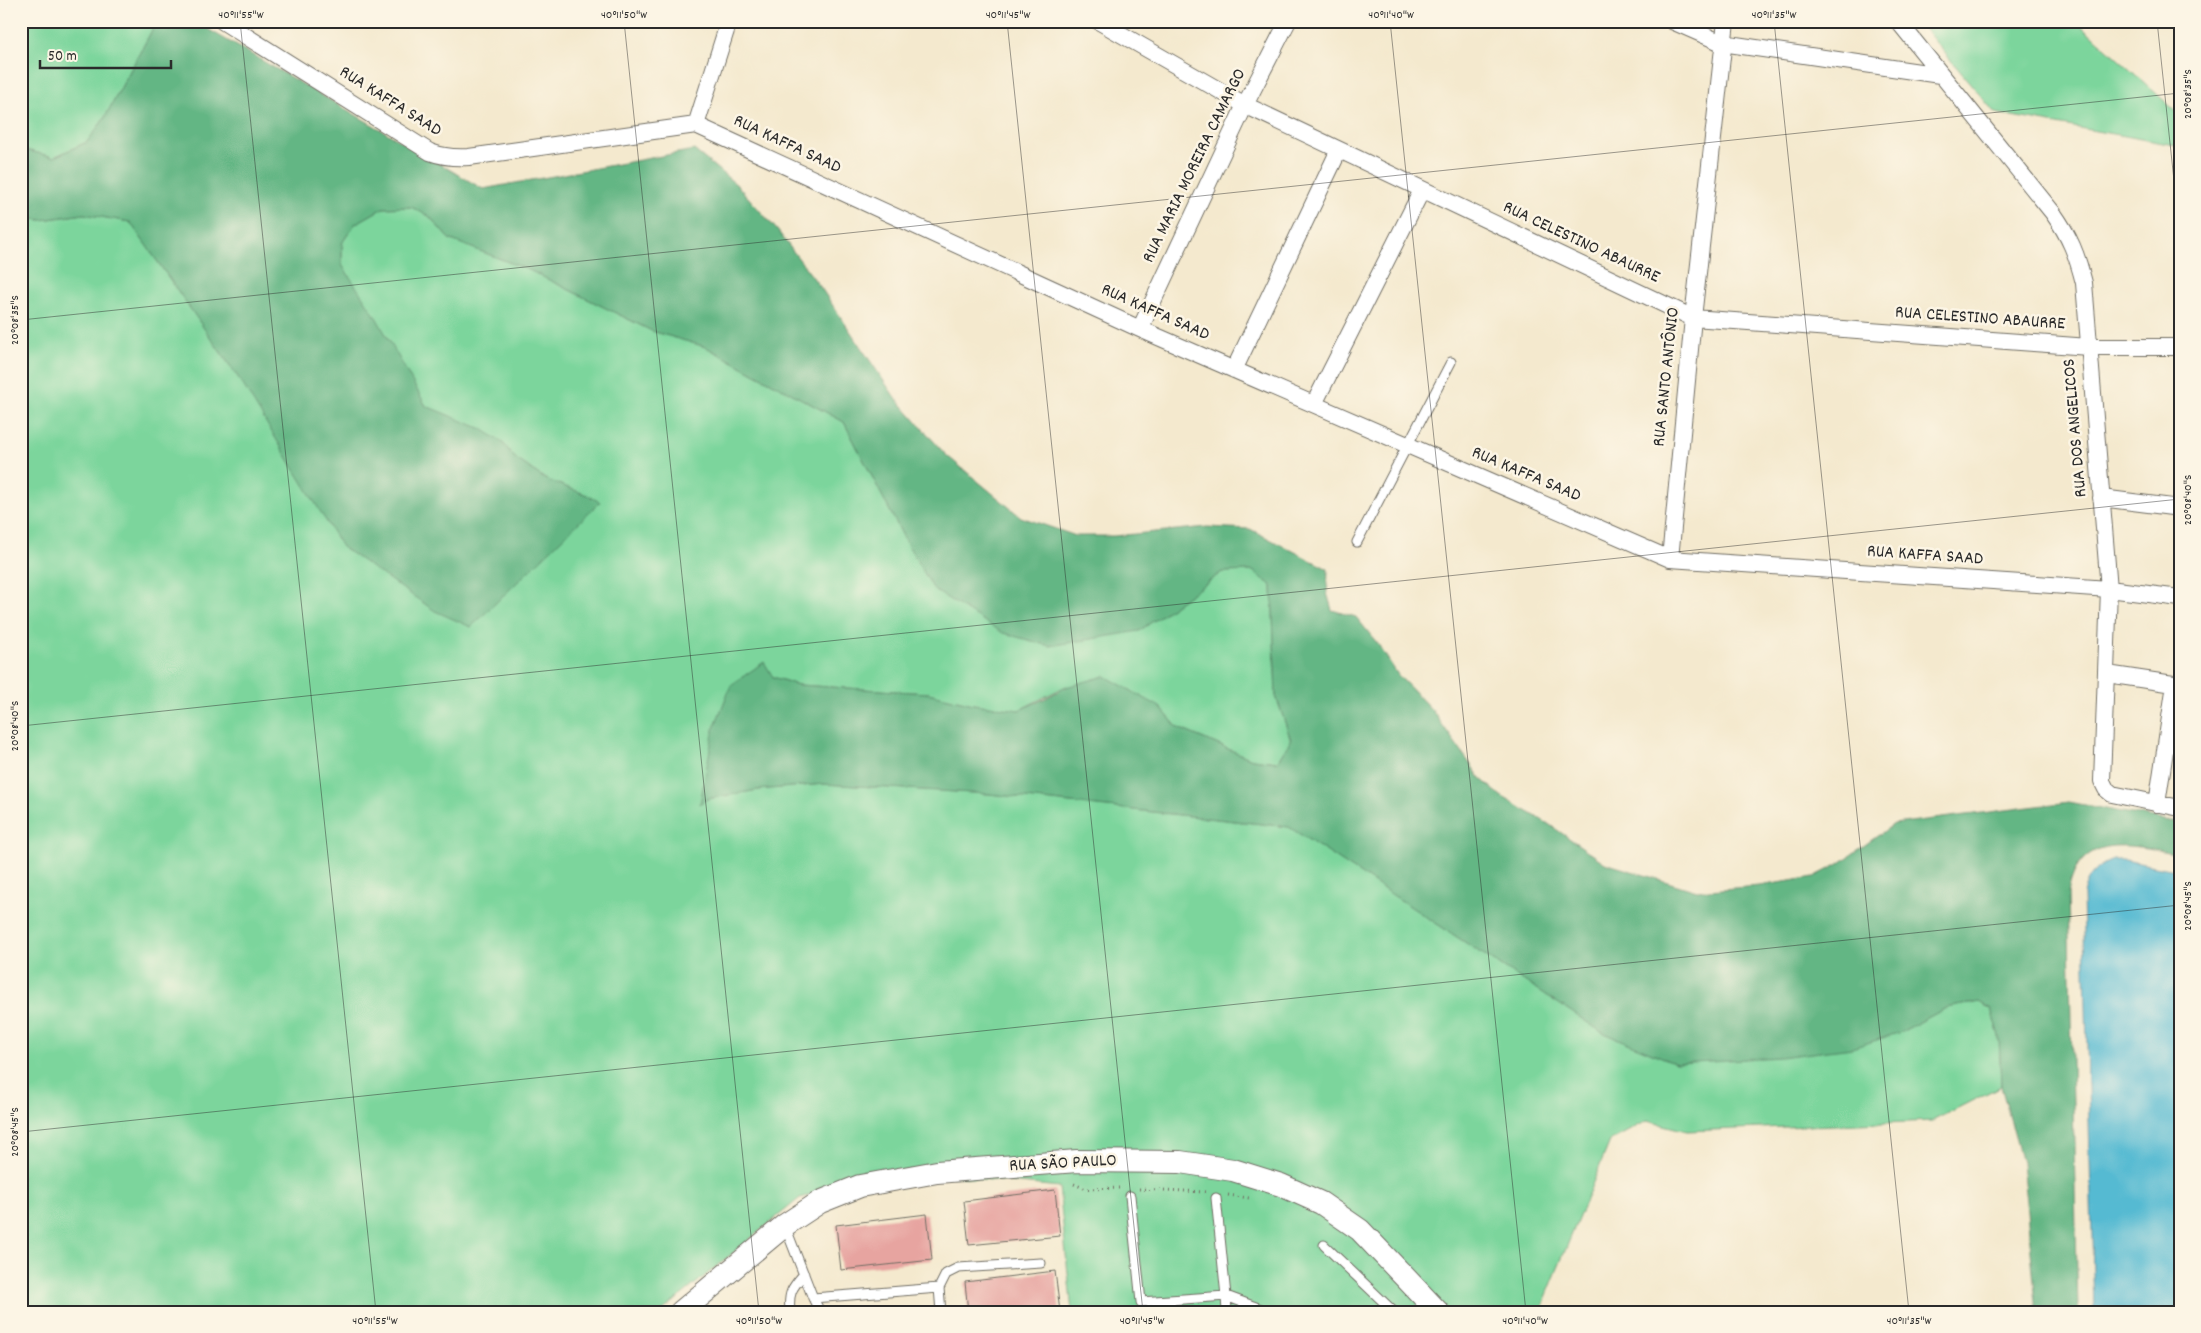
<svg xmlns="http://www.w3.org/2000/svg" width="2201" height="1333" viewBox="0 0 2201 1333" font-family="Dekko,sans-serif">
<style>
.green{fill:#7bd59c;stroke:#538064}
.forest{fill:#64b684;stroke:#487058}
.water{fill:#54bad2;stroke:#40727e}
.building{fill:#e7a4a0}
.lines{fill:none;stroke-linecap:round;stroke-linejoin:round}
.lane-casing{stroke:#716e64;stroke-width:11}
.street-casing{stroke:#716e64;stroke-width:18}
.secondary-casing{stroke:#716e64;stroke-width:24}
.path{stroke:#716e64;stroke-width:3;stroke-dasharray:1 4;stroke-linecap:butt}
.lane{stroke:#fff;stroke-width:9}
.street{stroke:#fff;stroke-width:16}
.secondary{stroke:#fff;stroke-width:22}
.ticks{fill:none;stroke:#2b2b2b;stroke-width:1;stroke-opacity:0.45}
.labels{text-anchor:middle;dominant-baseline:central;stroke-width:5;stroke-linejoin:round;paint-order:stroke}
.street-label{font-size:18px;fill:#2b2b2b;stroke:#fcf5e5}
.neatline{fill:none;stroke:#2b2b2b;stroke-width:2}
.ticks-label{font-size:12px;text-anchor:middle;fill:#2b2b2b}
</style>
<rect width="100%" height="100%" fill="#fcf5e5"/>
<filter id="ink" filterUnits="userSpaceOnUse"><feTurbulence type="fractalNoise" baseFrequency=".02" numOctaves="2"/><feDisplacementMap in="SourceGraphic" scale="10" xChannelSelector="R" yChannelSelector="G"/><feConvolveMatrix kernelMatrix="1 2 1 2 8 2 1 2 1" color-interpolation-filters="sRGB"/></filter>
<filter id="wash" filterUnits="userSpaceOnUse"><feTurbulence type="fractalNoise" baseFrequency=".0096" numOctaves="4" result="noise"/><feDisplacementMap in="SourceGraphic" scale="20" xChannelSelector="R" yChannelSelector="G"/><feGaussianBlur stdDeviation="1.12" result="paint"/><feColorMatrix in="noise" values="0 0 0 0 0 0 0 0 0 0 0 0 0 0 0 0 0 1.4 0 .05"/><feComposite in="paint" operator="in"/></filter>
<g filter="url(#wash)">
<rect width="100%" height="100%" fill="#f4e9ce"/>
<path class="green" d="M21,21H157L104,119L87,142L54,157L21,149Z
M1918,21H2076L2180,115V146L1995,113Z
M411,207L429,216L449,239L529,270L652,331L706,347L844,422L905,540L1139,631L1222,572L1253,571L1272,586L1276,696L1291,740L1277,762L1252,759L1178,728L1160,707L1066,686L1019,710L973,704L928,693L798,685L773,677L706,799L758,790L824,784L989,794L1289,827L1602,1032L1676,1063L1901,1032L1946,1008L1979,1002L1991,1009L1999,1036L2001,1086L1932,1121L1687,1131L1647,1121L1610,1141L1540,1312H1072L1059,1187L894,1170L800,1198L661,1312H21V218L42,220L84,214L130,222L240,380L587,495L545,479L515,458L502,442L426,406L342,265V243L355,224L383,208Z"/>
<path class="forest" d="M157,21H194L483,189L694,150L737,185L777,230L821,288L894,396L945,454L1021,517L1076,536H1114L1207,527L1250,529L1328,569L1327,593L1332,610L1356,617L1378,644L1398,675L1431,709L1481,779L1501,796L1547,823L1605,863L1697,891L1759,886L1814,877L1837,865L1894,824L2069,802L2180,823V854C2132,846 2080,829 2068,893L2078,1312H2037L2022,1162L2001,1086L1999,1036L1991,1009L1979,1002L1946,1008L1901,1032L1852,1048L1780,1057L1676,1063L1602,1032L1289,827L989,794L824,784L758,790L707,799L700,804L714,728L731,685L764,662L773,677L798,685L928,693L973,704L1019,710L1044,699L1066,687L1105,676L1160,707L1178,728L1252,759L1277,762L1291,740L1276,696L1272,586L1253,571L1222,572L1139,631L1050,646L1003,633L934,590L905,540L844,422L706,347L652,331L529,270L449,239L429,216L411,207L383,208L355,224L342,243V265L376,317L426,406L480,428L502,442L515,458L545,479L587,495L600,502L471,627L435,611L342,547L240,380L130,222L84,214L42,220L21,218V149L54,157L87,142L104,119Z"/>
<path class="water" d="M2113,860H2125L2180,871V1312H2094L2083,894C2087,876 2095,867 2113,860Z"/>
<g id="blocks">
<path class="building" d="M1055,1190L1060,1236L969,1245L964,1201Z
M927,1214L932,1260L841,1270L836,1225Z
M1055,1271L1060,1312H968L965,1282Z"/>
</g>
</g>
<g filter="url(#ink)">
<use href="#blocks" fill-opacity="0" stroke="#716e64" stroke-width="1"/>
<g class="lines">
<g class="lane-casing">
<path id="lane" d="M1357,542L1451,362
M1130,1196L1141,1302L1226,1296L1227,1312
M1216,1198L1226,1296L1269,1312
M785,1226L813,1298L939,1288L946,1274L958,1268L1041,1263
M1324,1245L1394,1312
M939,1288L941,1312
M813,1298L820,1312
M790,1312C788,1292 792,1288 804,1274"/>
</g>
<g class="street-casing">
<path id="street" d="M222,21L430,152C443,157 454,158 469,157L696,125L1140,329L1670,559L2109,589L2180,598
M1098,21L1245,105L1693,318L2089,347H2180
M1672,21L1722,43L1940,75
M1898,21L2053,213C2070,237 2077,255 2084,283L2109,589L2102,781L2106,789L2112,794L2180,808
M696,125L729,21
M1140,329L1245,105L1288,21
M1234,370L1339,150
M1314,404L1422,190
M2101,498L2180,508
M1670,559L1693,318L1726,21
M2107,674L2180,685
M2157,804L2175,684"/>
</g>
<g class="secondary-casing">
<path id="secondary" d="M681,1312L785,1225L820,1202L860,1186L937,1172L1077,1161L1180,1162L1233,1170L1281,1185L1321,1203L1360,1230L1438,1312"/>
</g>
<path class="path" d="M1074,1184L1086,1189L1120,1188
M1139,1189L1207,1192
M1228,1195L1249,1198"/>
<use href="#lane" class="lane"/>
<use href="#street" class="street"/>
<use href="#secondary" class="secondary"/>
</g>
</g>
<path class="ticks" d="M240,21L376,1312M624,21L759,1312M1007,21L1143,1312M1390,21L1526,1312M1774,21L1909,1312M2157,21L2180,237M21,320L2180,93M21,726L2180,499M21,1132L2180,905M2175,1312L2180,1311"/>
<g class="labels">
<g class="street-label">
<text transform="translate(390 102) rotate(32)">RUA KAFFA SAAD</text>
<text transform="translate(787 145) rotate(25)">RUA KAFFA SAAD</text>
<text transform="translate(1195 166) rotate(-64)">RUA MARIA MOREIRA CAMARGO</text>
<text transform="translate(1581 243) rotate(25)">RUA CELESTINO ABAURRE</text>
<text transform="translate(1155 313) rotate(24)">RUA KAFFA SAAD</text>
<text transform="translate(1980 319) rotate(4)">RUA CELESTINO ABAURRE</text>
<text transform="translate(1667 377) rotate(-84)">RUA SANTO ANTÔNIO</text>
<text transform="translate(2076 428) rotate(-95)">RUA DOS ANGELICOS</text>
<text transform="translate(1526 475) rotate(23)">RUA KAFFA SAAD</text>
<text transform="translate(1925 556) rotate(4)">RUA KAFFA SAAD</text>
<text transform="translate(1063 1164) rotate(-3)">RUA SÃO PAULO</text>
</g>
</g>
<rect width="2201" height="1333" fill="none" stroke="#fcf5e5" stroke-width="55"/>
<path d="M40 60v8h131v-8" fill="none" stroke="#2b2b2b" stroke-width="2.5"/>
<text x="48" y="60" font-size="15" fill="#2b2b2b" stroke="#fcf5e5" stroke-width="4" paint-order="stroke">50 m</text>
<rect x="28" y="28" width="2146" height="1278" class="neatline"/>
<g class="ticks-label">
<text x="241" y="18">40°11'55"W</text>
<text x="624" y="18">40°11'50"W</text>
<text x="1008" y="18">40°11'45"W</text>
<text x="1391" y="18">40°11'40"W</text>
<text x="1774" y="18">40°11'35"W</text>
<text transform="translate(2187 94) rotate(-90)" y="4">20°08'35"S</text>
<text transform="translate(14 320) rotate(-90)" y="4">20°08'35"S</text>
<text transform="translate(2187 500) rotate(-90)" y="4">20°08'40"S</text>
<text transform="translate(14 726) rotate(-90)" y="4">20°08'40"S</text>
<text transform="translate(2187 906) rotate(-90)" y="4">20°08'45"S</text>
<text transform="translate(14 1132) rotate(-90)" y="4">20°08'45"S</text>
<text x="375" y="1324">40°11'55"W</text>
<text x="759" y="1324">40°11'50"W</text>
<text x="1142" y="1324">40°11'45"W</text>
<text x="1525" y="1324">40°11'40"W</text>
<text x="1909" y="1324">40°11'35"W</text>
</g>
</svg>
